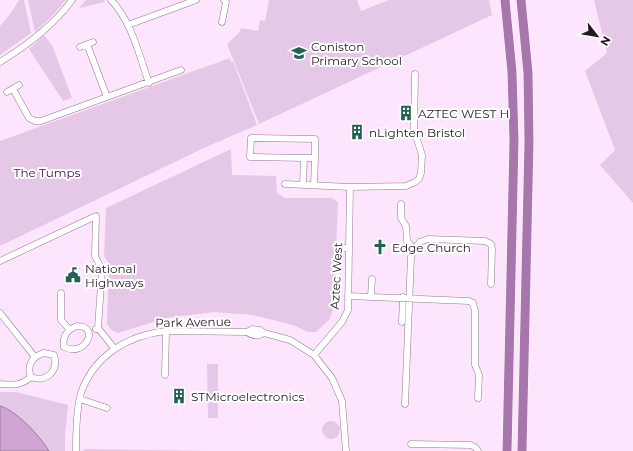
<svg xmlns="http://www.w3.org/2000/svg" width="633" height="451" viewBox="0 0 633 451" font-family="Montserrat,sans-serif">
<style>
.green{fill:#e5c8e7}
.water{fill:#cfa5d3;stroke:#9b7b9e}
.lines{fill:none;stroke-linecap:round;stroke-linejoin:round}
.minor-casing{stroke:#8e7a90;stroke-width:7}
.highway-casing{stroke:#fff;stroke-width:10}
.minor{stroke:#fff;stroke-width:6}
.highway{stroke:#a776ac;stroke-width:9}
.labels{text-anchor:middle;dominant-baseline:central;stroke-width:4;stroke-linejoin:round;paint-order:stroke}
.poi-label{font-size:12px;fill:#221a22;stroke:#fff;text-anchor:start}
.park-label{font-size:12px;fill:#431049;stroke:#fff}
.street-label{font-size:12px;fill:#221a22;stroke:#fff}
</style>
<rect width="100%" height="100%" fill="#fce5fd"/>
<path class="green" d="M19,0H24L31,33L0,55V26L11,13Z
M28,0H66L51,17L35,32Z
M86,0H104L105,2L79,8Z
M269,0H357L361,11L389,0H489L492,15L259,124L227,44L239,33L241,28L258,31L260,20L265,21Z
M594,0H633V203L600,165L615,150L585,71L607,53Z
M44,35L52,45L72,98L63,101L29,49Z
M230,58L231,62L233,61L257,125L206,147L0,246V141Z
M231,149L232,175L276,176L277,193L285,198H331L338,202L334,306L329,320L316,332H308L293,325L253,315L214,312L166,318L118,333L111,330L107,324L109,264L104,256L106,208Z
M207,364H218V418H208Z
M0,392H16L68,405L65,435V451H0Z
M322 430a9 9 0 1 1 18 0a9 9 0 1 1-18 0Z
M84,449L212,451H84Z"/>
<path class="water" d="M0,406C17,411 40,436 49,451H0Z"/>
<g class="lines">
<g class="minor-casing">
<path id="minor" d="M111,0C132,22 139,55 149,83
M222,22L226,2L224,0
M128,25L196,0
M87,44L107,97
M80,47L93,42
M0,62C26,46 54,25 72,0
M13,89L29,118L35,121H41L181,70
M7,92L19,85
M304,158L250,157L251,138L315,139V158
M285,184L350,187L406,186L415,182L419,179L421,173L422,155L414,130L415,74
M303,185L304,158H315L314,185
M401,204V218L406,226L407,241L414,249
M339,248H348
M0,261L96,216L95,256L102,270L98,328
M61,293V320L69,329
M348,296L469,301L473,303L475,311V365L479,375L478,398
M371,297L372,279
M0,313L35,357
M402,322L403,297
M77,326C101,326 85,358 64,347C62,336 67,330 77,326Z
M96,329L98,328L114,348
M247,332C253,336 258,337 264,333
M44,353L54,355C59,371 46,383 31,377C26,365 33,356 44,353Z
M314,355L342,322L348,310L350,187
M165,375L166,331
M0,384C14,385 20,386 31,377
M80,399L107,408
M405,404L411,257L414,249L420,242L428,239L485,241L491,244L492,249L491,284
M411,444L471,445L476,448L478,451
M76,451C76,434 76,409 81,393C94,355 129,335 166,331L247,332L252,329L260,330L264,333L290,340L314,355L332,378L342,401L346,451"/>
</g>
<g class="highway-casing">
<path id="highway" d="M505,0L512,72L514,141L507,451
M521,0L528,73L529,142L522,451"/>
</g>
<use href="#minor" class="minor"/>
<use href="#highway" class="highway"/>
</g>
<defs>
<g id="school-bare" transform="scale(1.2)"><path d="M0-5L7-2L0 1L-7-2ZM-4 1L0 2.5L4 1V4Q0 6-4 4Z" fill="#206352" stroke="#fff" stroke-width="2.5" paint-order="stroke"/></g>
<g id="building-bare" transform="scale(1.2)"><path d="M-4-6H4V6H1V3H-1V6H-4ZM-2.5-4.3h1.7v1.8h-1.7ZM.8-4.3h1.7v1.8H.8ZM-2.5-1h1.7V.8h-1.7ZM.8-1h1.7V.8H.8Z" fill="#206352" stroke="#fff" stroke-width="2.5" paint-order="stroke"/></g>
<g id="church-bare" transform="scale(1.2)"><path d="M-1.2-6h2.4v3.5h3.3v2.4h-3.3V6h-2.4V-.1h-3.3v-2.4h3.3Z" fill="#206352" stroke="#fff" stroke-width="2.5" paint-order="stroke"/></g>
<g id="civic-bare" transform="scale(1.2)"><path d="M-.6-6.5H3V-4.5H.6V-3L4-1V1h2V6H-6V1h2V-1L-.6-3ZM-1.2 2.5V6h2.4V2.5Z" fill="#206352" stroke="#fff" stroke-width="2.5" paint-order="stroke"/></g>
</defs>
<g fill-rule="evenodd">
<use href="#school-bare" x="299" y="53"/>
<use href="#building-bare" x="406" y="113"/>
<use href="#building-bare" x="357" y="132"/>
<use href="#church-bare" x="380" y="247"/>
<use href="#civic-bare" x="73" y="275"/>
<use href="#building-bare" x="179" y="396"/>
</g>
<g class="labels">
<g class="poi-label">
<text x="311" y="46">Coniston<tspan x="311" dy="14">Primary School</tspan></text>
<text x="418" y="113">AZTEC WEST H</text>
<text x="369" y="132">nLighten Bristol</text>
<text x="392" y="247">Edge Church</text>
<text x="85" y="268">National<tspan x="85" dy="14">Highways</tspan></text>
<text x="191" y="396">STMicroelectronics</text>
</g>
<g class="park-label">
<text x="47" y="172">The Tumps</text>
</g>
<g class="street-label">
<text transform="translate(336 276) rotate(-87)">Aztec West</text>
<text transform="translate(193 322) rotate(-1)">Park Avenue</text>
</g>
</g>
<g transform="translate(597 36) rotate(121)" stroke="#ffffff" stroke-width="3" paint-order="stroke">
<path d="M0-3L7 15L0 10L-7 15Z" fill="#221a22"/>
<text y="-6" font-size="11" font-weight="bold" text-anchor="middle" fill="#221a22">N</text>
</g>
</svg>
